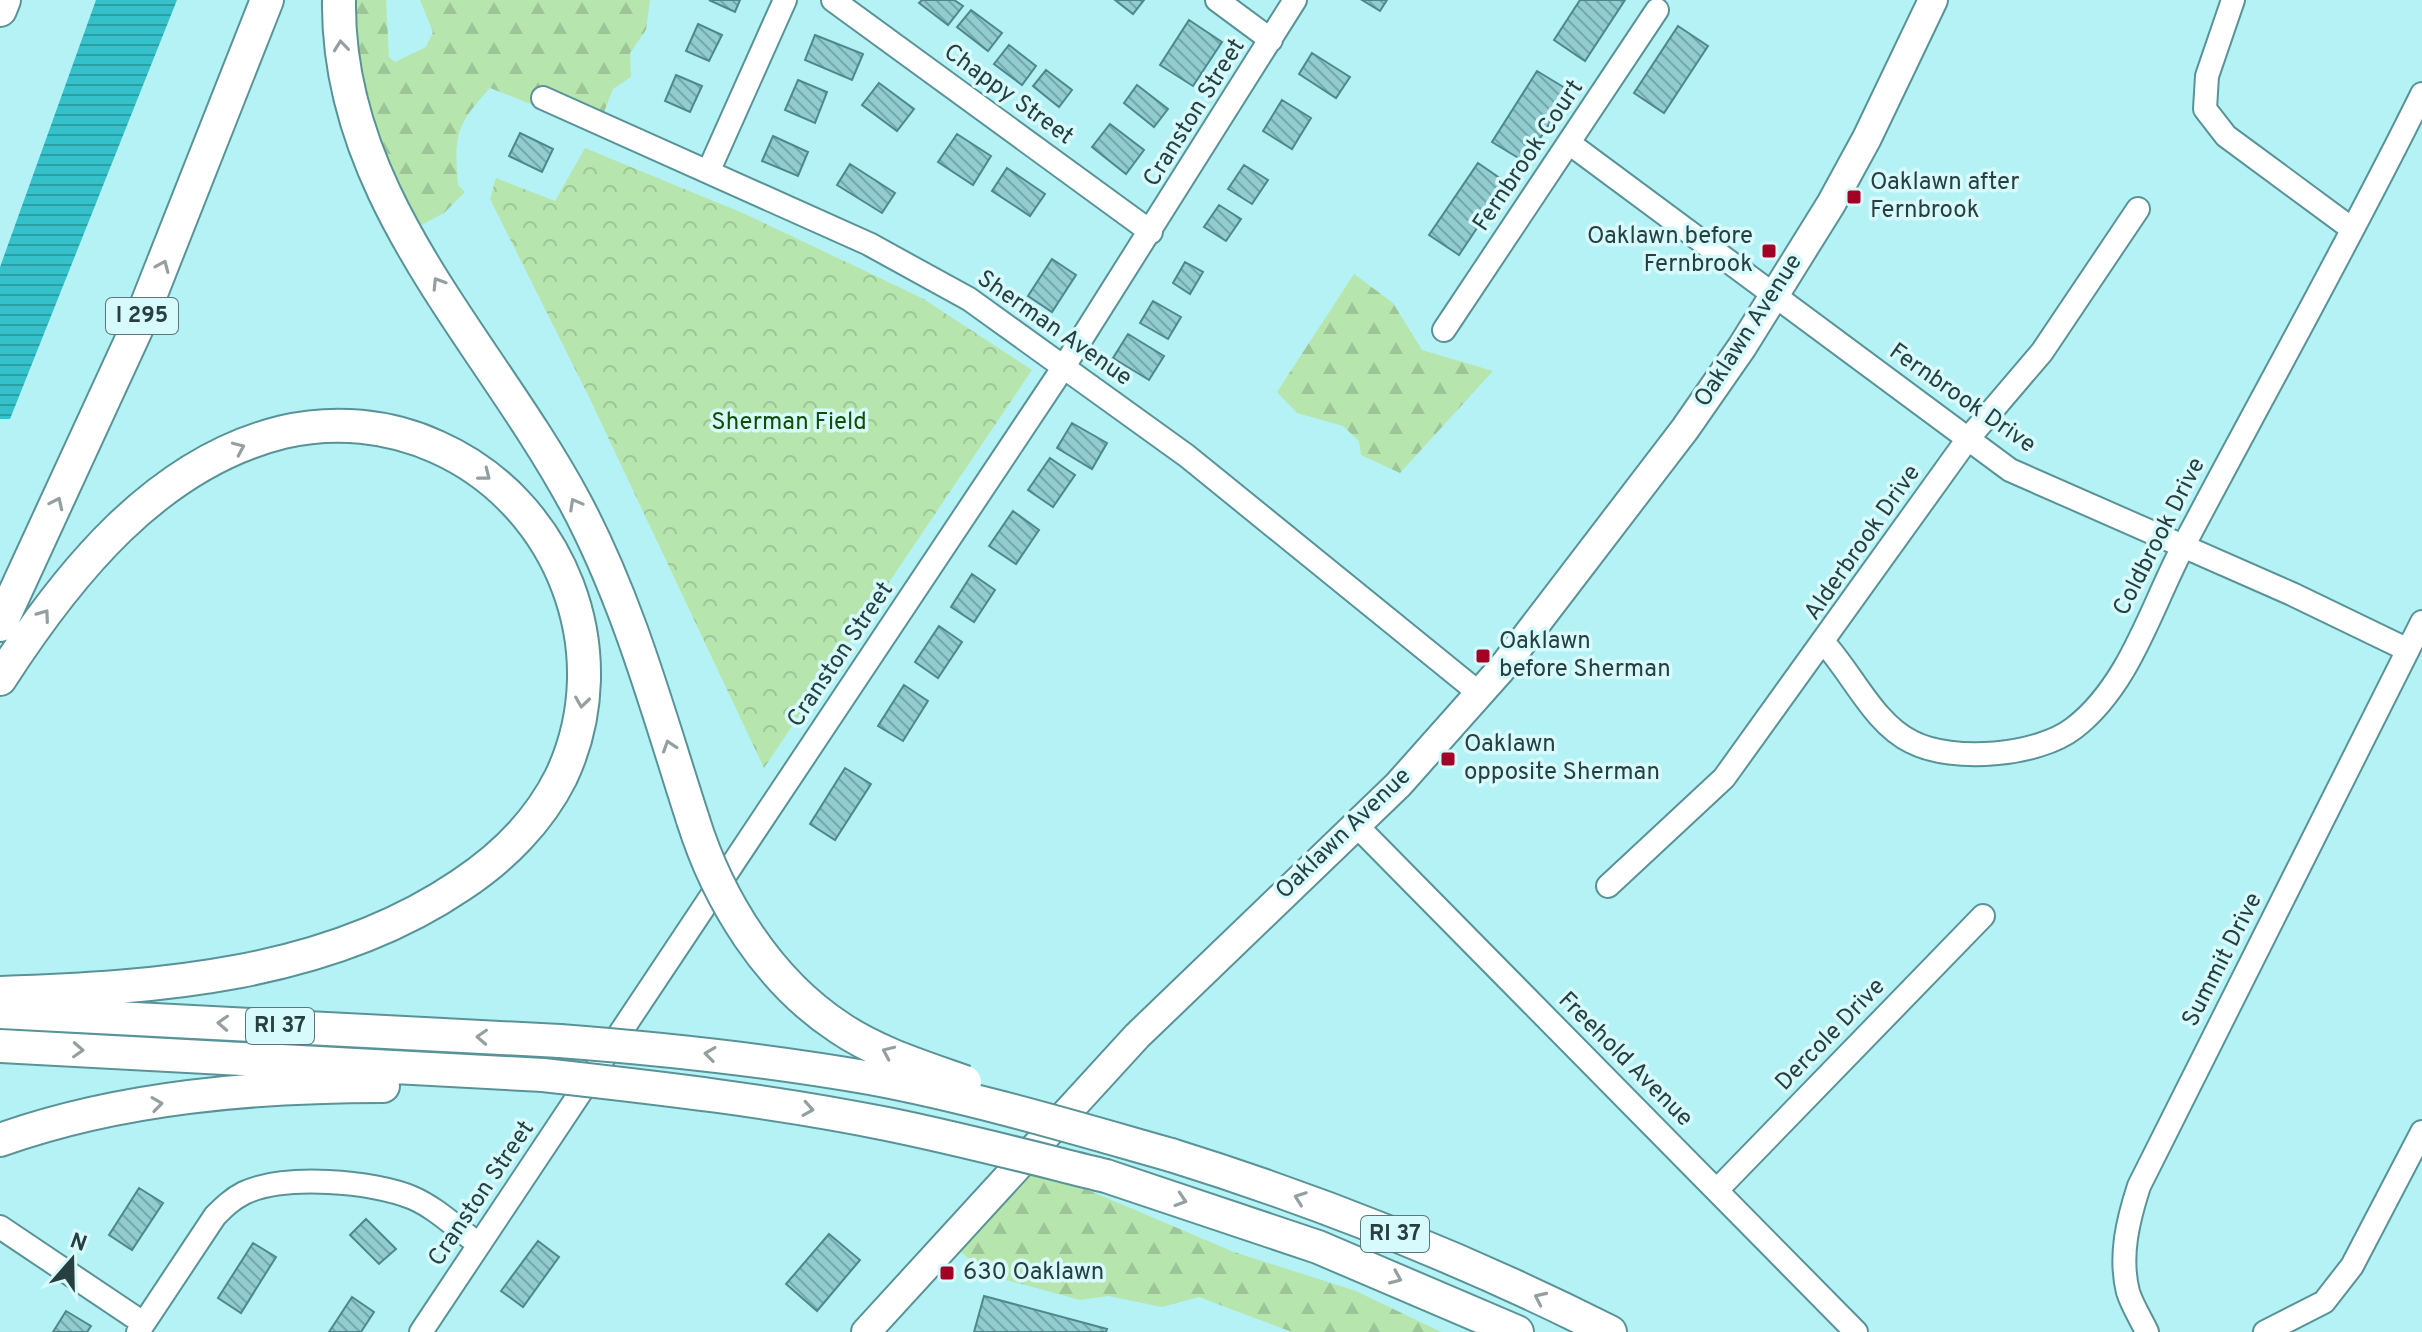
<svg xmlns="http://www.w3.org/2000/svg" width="2422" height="1332" viewBox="0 0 2422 1332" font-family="Overpass,sans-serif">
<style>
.forest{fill:url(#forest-firs)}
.park{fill:url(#park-crowns)}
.water{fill:url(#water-rules)}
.building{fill:url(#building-back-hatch);stroke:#4e888c;stroke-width:2}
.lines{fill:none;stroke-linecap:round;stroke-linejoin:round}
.minor-casing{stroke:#599397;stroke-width:26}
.major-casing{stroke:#599397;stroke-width:32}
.highway-casing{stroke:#599397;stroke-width:36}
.minor{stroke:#fff;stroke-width:22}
.major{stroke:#fff;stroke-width:28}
.highway{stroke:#fff;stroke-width:32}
.highway-bridge-casing{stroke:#599397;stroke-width:36;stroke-linecap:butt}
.highway-bridge{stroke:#fff;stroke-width:32}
.oneway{stroke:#939fa0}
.poi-dot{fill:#a20325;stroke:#d7fafc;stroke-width:3}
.labels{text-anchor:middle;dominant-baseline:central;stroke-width:7;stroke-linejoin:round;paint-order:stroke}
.shield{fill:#d7fafc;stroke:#5c7779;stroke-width:2}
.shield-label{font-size:22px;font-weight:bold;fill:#273f41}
.street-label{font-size:24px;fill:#273f41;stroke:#d7fafc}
.poi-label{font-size:24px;fill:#273f41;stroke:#d7fafc;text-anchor:start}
.park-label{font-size:24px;fill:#104d05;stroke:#d7fafc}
</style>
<defs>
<pattern id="forest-firs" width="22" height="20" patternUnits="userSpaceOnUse" patternTransform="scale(2)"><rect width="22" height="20" fill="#b6e6ae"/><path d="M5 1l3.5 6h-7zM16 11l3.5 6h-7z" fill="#9cc697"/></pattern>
<pattern id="park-crowns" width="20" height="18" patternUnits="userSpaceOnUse" patternTransform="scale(2)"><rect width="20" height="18" fill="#b6e6ae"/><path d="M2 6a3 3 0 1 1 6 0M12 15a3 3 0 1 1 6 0" fill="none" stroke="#9cc697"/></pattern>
<pattern id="water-rules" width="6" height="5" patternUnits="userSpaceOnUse" patternTransform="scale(2)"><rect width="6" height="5" fill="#35c1ca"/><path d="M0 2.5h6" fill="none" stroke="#2d9ea6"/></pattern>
<pattern id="building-back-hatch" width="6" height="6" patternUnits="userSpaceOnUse" patternTransform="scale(2)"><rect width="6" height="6" fill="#90ccd0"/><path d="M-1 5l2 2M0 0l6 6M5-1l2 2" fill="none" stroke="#76a7aa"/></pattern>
</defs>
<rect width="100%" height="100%" fill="#b5f2f6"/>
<path class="forest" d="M340,0H386L389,57L395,62L426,47L433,32L420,0H650L646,30L630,53L631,77L613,89L597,130L490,88C456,125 454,135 458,185L465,192L444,213L408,232L340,22Z
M1354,274L1393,303L1422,350L1493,371L1400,473L1361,455L1359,441L1343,426L1297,413L1277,392Z
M1011,1171H1043L1234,1252L1356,1291L1441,1332H1292L1199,1297L1162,1307L1108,1296L1080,1300L988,1275L949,1242Z"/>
<path class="park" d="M585,148L745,214L922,298L1032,370L764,768L589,397L490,199L496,178L555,201Z"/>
<path class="water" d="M96,0H177L10,419H0V267Z"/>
<path class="building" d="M709,0H740L735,12Z
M922,0H954L963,6L948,25L919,3Z
M1115,0H1144L1133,14Z
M1362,0H1387L1380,11Z
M1580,0H1625L1585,61L1554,40Z
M971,10L1002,33L988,51L957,27Z
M1189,20L1222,42L1193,86L1160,65Z
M698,24L722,35L709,61L686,51Z
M1678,26L1708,46L1664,113L1634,93Z
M815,35L863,54L852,80L805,60Z
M1009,45L1036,66L1022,85L994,64Z
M1312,53L1350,77L1336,98L1299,74Z
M1046,70L1072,90L1059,107L1033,86Z
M1537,71L1570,91L1525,162L1492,142Z
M676,75L702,86L690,112L665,101Z
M798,80L827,92L815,123L785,110Z
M879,83L914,109L897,131L862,105Z
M1137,85L1168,109L1154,127L1124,103Z
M1282,100L1311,118L1292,149L1263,131Z
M1110,124L1144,150L1126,174L1092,147Z
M520,133L553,149L542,172L509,156Z
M957,134L991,156L973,185L938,162Z
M773,136L808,152L798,176L762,161Z
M1478,163L1507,183L1459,255L1429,235Z
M850,164L895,193L882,213L837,185Z
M1244,165L1268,180L1252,204L1228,189Z
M1007,168L1045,194L1030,216L992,191Z
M1219,205L1241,219L1226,241L1204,227Z
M1052,259L1076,275L1052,312L1028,296Z
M1185,262L1203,272L1190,294L1173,283Z
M1153,301L1181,317L1168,339L1140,323Z
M1128,334L1164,356L1149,380L1113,358Z
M1072,423L1107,443L1092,469L1057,448Z
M1050,458L1075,475L1053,507L1028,490Z
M1013,511L1039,530L1016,564L989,546Z
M972,574L995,590L974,622L951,607Z
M939,626L962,642L938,678L915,662Z
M904,685L928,701L903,741L878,726Z
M845,768L871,784L835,840L810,824Z
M139,1188L163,1203L132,1250L109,1235Z
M366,1219L396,1249L379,1264L350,1235Z
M829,1234L860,1260L817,1311L786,1284Z
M538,1241L559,1257L523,1307L501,1291Z
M253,1243L276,1257L241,1313L218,1298Z
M984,1296L1107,1329L1106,1332H974Z
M352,1297L374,1312L361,1332H329Z
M66,1311L91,1326L87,1332H53Z"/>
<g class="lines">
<g class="minor-casing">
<path id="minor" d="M833,0L1151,232
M1217,0L1271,40
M2233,0L2207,76L2205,109L2226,136L2352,229
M543,98L869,244L969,299L1187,456L1479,693
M1569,143L2010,470L2292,594L2408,650
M709,170L785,0
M1444,330L1657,10
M1824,643C1852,673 1874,724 1912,742C1953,763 2038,756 2074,728C2131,684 2152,604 2185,543C2264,393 2347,246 2422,94
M1356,825L1856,1332
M1608,886L1724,778L1967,440L2042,352L2138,209
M1717,1190L1983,916
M0,1227L143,1323
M138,1332L215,1216C224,1207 232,1199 244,1193C284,1174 373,1181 413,1198C438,1209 457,1229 479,1244
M421,1332L1063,368L1295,0
M2147,1332C2141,1319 2132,1305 2128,1292C2119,1256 2128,1220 2139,1186L2422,622
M2265,1332L2324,1302L2352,1266L2422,1132"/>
</g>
<g class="major-casing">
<path id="major" d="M866,1332L1137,1036L1398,785L1503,667L1685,429L1742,347L1831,204L1867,138L1933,0"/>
</g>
<g class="highway-casing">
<path id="highway" d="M339,0C336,197 487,339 575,502C629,603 658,712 693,820
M0,10L4,0
M0,625L141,319L267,0
M0,679C67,575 156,463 283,432C334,420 389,425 437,447C561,502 620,652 561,777C539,821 502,858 461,885C327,976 157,988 0,993
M0,1012L560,1041
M0,1046L543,1075
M0,1140C121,1097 256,1086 383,1086
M1171,1155C1322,1202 1469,1261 1610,1332
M1106,1176L1318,1247L1517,1332"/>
</g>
<use href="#minor" class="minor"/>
<use href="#major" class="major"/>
<use href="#highway" class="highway"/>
<g class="highway-bridge-casing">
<path id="highway-bridge" d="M693,820C718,900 768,981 840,1028C877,1053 923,1067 965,1082
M560,1041C664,1049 767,1060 870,1078C972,1097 1072,1127 1171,1155
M543,1075C659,1088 773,1101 887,1124C961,1139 1033,1158 1106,1176"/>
</g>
<use href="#highway-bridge" class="highway-bridge"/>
</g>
<defs><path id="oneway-chevron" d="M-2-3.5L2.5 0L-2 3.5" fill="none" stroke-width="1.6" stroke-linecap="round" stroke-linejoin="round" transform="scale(2)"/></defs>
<g class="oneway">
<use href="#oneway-chevron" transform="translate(341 46) rotate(-96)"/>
<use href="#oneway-chevron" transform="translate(163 266) rotate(-67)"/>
<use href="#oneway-chevron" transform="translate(438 283) rotate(-122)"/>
<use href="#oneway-chevron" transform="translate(239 448) rotate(-24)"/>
<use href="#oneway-chevron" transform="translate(485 475) rotate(38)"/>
<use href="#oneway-chevron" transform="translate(57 503) rotate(-65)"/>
<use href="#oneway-chevron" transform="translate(575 504) rotate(-119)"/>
<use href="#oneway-chevron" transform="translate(44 615) rotate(-54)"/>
<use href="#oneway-chevron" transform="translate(582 702) rotate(98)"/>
<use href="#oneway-chevron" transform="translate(669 746) rotate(-108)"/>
<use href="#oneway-chevron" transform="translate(223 1023) rotate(-177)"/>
<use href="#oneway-chevron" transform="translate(482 1037) rotate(-177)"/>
<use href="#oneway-chevron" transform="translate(78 1050) rotate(3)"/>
<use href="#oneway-chevron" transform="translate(888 1052) rotate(-156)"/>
<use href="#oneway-chevron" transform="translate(710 1054) rotate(-173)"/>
<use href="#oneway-chevron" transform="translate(157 1104) rotate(-8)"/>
<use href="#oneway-chevron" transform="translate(808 1109) rotate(9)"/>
<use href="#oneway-chevron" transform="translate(1300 1198) rotate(-160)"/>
<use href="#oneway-chevron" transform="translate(1181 1200) rotate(18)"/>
<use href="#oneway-chevron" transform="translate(1396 1278) rotate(23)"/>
<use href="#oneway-chevron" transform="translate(1540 1298) rotate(-155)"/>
</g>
<g class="poi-dot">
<rect x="1846" y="189" width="16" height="16" rx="4"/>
<rect x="1761" y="243" width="16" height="16" rx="4"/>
<rect x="1475" y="648" width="16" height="16" rx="4"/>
<rect x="1440" y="751" width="16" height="16" rx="4"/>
<rect x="939" y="1265" width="16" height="16" rx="4"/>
</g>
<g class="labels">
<g class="shield">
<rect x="106" y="298" width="72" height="36" rx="6"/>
<rect x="246" y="1008" width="68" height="36" rx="6"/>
<rect x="1361" y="1216" width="68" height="36" rx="6"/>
</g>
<g class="shield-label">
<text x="142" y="316">I 295</text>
<text x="280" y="1026">RI 37</text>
<text x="1395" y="1234">RI 37</text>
</g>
<g class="street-label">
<text transform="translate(1008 95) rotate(36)">Chappy Street</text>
<text transform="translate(1195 113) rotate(-58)">Cranston Street</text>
<text transform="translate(1529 156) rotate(-56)">Fernbrook Court</text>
<text transform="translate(1054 329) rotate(35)">Sherman Avenue</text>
<text transform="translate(1749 331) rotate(-57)">Oaklawn Avenue</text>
<text transform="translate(1962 399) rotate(35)">Fernbrook Drive</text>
<text transform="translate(2160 537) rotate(-63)">Coldbrook Drive</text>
<text transform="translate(1863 543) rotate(-55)">Alderbrook Drive</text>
<text transform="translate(841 655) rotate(-56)">Cranston Street</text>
<text transform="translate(1344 834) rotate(-44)">Oaklawn Avenue</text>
<text transform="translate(2223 960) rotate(-63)">Summit Drive</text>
<text transform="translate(1831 1035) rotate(-46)">Dercole Drive</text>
<text transform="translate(1625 1060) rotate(45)">Freehold Avenue</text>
<text transform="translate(482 1194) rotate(-56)">Cranston Street</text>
</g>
<g class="poi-label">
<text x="1870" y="183">Oaklawn after<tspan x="1870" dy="28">Fernbrook</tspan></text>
<text x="1753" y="237" text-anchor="end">Oaklawn before<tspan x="1753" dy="28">Fernbrook</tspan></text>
<text x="1499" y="642">Oaklawn<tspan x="1499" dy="28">before Sherman</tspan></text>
<text x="1464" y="745">Oaklawn<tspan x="1464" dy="28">opposite Sherman</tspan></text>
<text x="963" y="1273">630 Oaklawn</text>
</g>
<g class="park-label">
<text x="789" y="423">Sherman Field</text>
</g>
</g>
<g transform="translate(72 1260) rotate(20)" stroke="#d7fafc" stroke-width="6" paint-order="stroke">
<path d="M0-6L14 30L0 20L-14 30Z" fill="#273f41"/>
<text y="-12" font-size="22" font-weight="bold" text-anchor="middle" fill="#273f41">N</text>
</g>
</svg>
